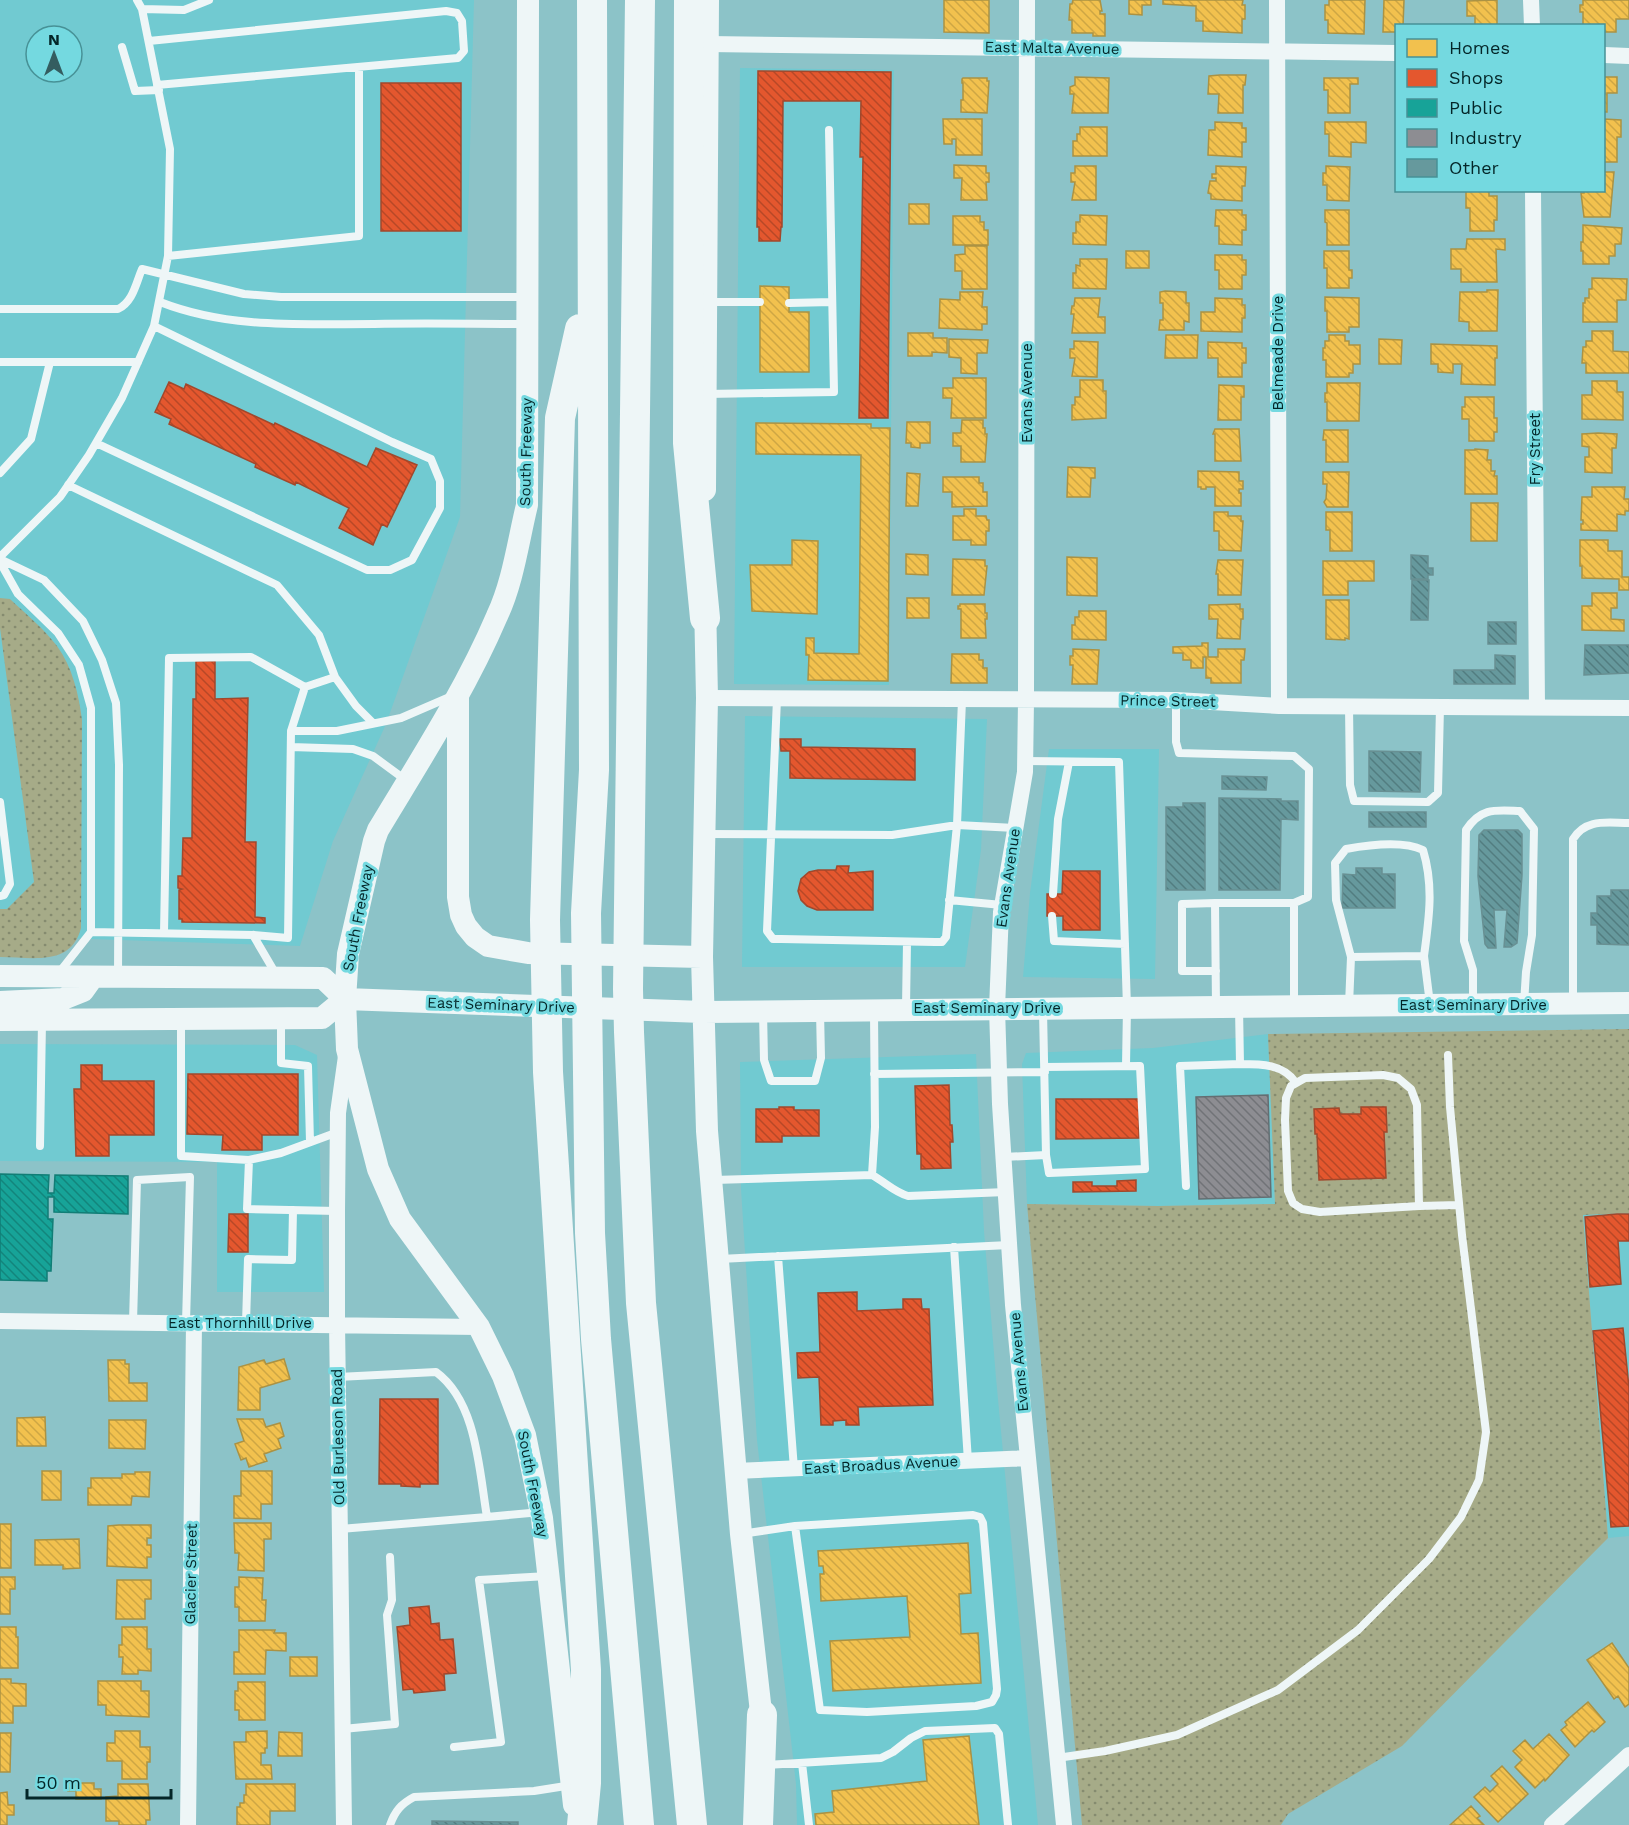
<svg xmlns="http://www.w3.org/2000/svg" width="1629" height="1825" viewBox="0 0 1629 1825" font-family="'Work Sans',sans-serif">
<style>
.built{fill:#71cad1;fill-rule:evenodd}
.grass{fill:url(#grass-dots)}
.homes{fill:url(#homes-back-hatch);stroke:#ab9243;stroke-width:1.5}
.shops{fill:url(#shops-back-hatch);stroke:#a1482c;stroke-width:1.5}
.public{fill:url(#public-back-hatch);stroke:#117e76;stroke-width:1.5}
.industry{fill:url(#industry-back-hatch);stroke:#646e72;stroke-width:1.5}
.building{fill:url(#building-back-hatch);stroke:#689093;stroke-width:1.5}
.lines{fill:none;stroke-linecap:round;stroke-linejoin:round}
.service{stroke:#eef6f7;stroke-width:8}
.minor{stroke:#eef6f7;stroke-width:16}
.secondary{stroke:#eef6f7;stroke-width:22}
.motorway{stroke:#eef6f7;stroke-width:30}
.labels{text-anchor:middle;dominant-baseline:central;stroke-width:6;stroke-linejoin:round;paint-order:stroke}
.street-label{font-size:15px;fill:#042628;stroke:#74d9e0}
</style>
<defs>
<pattern id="grass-dots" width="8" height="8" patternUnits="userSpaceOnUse" patternTransform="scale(1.5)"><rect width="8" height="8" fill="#a6ab88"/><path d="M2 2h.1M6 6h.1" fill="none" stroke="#858b6f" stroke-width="1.8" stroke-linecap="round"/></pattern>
<pattern id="homes-back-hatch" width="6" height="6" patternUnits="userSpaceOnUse" patternTransform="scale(1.5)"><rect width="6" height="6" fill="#f2c14e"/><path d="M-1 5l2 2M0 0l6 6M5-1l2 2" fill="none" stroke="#cea644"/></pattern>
<pattern id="shops-back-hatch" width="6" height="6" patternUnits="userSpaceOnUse" patternTransform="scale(1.5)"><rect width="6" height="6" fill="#e4572e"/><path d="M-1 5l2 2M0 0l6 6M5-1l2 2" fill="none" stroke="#b74827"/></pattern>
<pattern id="public-back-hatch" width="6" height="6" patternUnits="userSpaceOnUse" patternTransform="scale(1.5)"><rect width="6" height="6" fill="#17a398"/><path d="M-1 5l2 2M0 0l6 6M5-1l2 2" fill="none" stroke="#13857c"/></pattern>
<pattern id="industry-back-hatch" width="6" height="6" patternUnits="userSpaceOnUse" patternTransform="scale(1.5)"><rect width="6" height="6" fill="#8d8d92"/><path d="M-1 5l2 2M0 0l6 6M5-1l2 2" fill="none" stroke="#717377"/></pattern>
<pattern id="building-back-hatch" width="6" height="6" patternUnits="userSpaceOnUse" patternTransform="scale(1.5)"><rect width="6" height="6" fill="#66999d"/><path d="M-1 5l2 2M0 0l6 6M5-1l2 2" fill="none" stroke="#527d80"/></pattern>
</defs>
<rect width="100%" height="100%" fill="#8cc3c8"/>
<path class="built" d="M0,0H474L460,517L386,724L333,841L300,946L0,936ZM36,36H72V72H36Z
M740,68L894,70L889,685L734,684Z
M745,716L987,719L981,850L965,967H742Z
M1049,749H1159L1155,979L1023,977L1030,893Z
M1268,1034L1275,1204L1158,1206L1027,1204L1022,1064L1026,1053L1153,1048Z
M0,1044L295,1045L317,1055L324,1292H217V1162L0,1161Z
M976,1054L984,1231L996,1378L1038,1825H797L796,1784L757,1440L741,1189L740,1062Z
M1629,1213V1536L1608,1538L1583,1214Z"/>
<path class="grass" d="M0,598L10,599C26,614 44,629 57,646C72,666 79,695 82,720L81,928C71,967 32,957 0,957V909H7L34,882L0,628Z
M1629,1029V1213L1583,1215L1608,1538L1402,1746L1288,1814L1281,1825H1082L1027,1204L1158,1206L1275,1204L1268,1034Z"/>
<path class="homes" d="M944,0H989V33L944,32Z
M1073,0H1100L1102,11H1100V14H1105V36H1093V33H1072V20H1069L1070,4H1072Z
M1129,0H1151V5H1142V15L1129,14Z
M1163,0H1243L1242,5H1245V19H1242V33L1203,31V21H1196V6L1163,4Z
M1329,0H1365L1364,34L1328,33V20H1325V5H1329Z
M1384,0H1404L1403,26H1396V32H1383Z
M1497,0V26H1475V16H1467V1Z
M1583,0H1629V19H1616V32H1604V26H1583V12H1580V5H1583Z
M1220,75H1246L1245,85H1243V113H1218L1219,94H1208L1209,76Z
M1075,77L1109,78L1108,113H1072L1074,94H1070V87L1075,85Z
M1604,77H1617V93H1607V112H1604Z
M963,78H987V81H989L987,113L961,112V100H963V83H962V79Z
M1324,78H1358V84H1350V113H1328V90H1324Z
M943,119H982V155H956V139H952V144H944Z
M1604,119L1621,120V137H1617V162H1604Z
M1215,122L1242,123V128H1246V142H1242V157L1208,155L1209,130H1215Z
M1325,122H1366V143L1351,142V157L1329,156V134H1325Z
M1080,127H1107V156H1073V141H1077V134H1080Z
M954,165L986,166V173H989V182H986L987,200H961L962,178H954Z
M1075,166H1096V200H1072L1075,182H1071V173H1075Z
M1216,166L1246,167L1245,186H1242V201L1211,199V194L1208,193L1210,181H1216V178H1212V174H1216Z
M1326,166L1350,167L1349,201L1327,200V185H1323V173H1326Z
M1604,172H1614L1610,217H1584L1581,193H1584V190H1604Z
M1466,190H1489V196H1497V220H1494V231H1470V208H1466Z
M909,204H929V224H909Z
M1216,210H1242V215H1246V230H1242V245L1219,244V226H1215Z
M1325,210H1349V245H1327V223L1325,222Z
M1080,215L1107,216L1106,245L1073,244V233H1076V222H1080Z
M953,216H980V222H984V230H988V245H953Z
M1583,225L1622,228L1621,244H1615V256H1609V264H1583V251H1581V242H1583Z
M1467,239H1505V250L1496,249L1497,282H1461V269H1451V249H1466Z
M965,246H987V289H962V271H955V255L965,254Z
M1126,251H1149V268H1126Z
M1324,251H1349V270H1352V278H1349V288H1327V268H1324Z
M1215,255H1242V260H1246V275H1242V289H1219V270H1215Z
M1080,259H1107L1106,289L1073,288V273H1076V265L1080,266Z
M1592,278L1627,279L1626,300H1617V322H1583V303H1585V298H1589V289H1592Z
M760,286L789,287V312H809V372H760Z
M1487,290H1498L1497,331H1469V322L1459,321L1460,292H1487Z
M1165,291L1186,292V303H1189V322L1184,321V330H1159L1160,320H1163V303H1160V292Z
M960,292H983L982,307H987V324H982V330L939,328L940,299L960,300Z
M1325,297L1359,298V327H1349V332H1327V311H1325Z
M1075,298H1100L1098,317H1105V333H1072L1074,314H1071L1072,306H1074Z
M1215,298L1242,299V305H1245V318H1242V332L1201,331V312H1215Z
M1592,331H1613V351L1629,352V373H1586V363H1582L1583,347H1586V341H1592Z
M908,333H933V338H947V353L932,352V356H908Z
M1166,335H1198L1197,358H1165Z
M1329,335H1345V341H1349V345H1360V364H1353V373H1349V377H1326V360H1323V348H1325V341H1329Z
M949,339L988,340L987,353H977V374L961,373V358L949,357Z
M1379,339L1402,340L1401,364H1379Z
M1074,341L1098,342L1097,377L1072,376L1075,358H1070V349H1074Z
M1208,342L1242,343V348H1246V363H1242V377H1218V358H1208Z
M1431,344L1497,346V358H1495V385L1461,384L1462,364H1453V373L1438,372V364H1431Z
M953,378H986V418H951L952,398H943V388H953Z
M1080,380H1103V391H1106V418L1072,420V405H1075V397H1080Z
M1592,381H1617V392H1623V420L1582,419V395H1592Z
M1327,383H1360L1359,421H1327V402H1325V393H1327Z
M1219,385L1244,386V397H1241V420H1218Z
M1465,397H1494V418H1497V432H1494V441H1469V419H1462V407H1465Z
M962,420H983V428H985V434H987L985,462H961V446H953V433H961Z
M907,422H930V443H920V448L911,447V443H906Z
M756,423L871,424V428H890L888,681L808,680L809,655H806V638H814V653L859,654L861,455L756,454Z
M1215,429H1239L1241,461H1215V434H1213Z
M1324,430H1348V462H1326V440H1323Z
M1598,433L1617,434L1616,448H1612V473L1585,472V457H1589V447L1582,446V434Z
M1475,449L1488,450L1487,460H1491V471H1495L1494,476H1497V494H1465V450H1475Z
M1068,467L1095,468V478H1091L1090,497H1067Z
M1198,471L1239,472V481H1243V489H1239V493H1241V506H1215V487H1206V489H1201V487H1198Z
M1323,472H1349L1348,507H1327L1324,502L1326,499L1327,484H1323Z
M907,473L920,474L918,506H906Z
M943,477H979V483H983V492H987V506L952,507V492H943Z
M1592,487H1625L1624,499H1629V511H1625V515L1617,514V531L1581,530V524H1583V520H1581L1582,497H1592Z
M1471,503H1498L1497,541H1471Z
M964,509H976V516H986L987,520H989V531H986V545H971V540H953V516H964Z
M1214,512H1228V516H1241V521H1243L1241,551L1219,550V531H1214Z
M1326,512H1352V551H1330V530H1326Z
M792,540L818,541L817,614L752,611L750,565H792Z
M1580,540H1608V551H1622V577H1629V590H1619V579L1582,578V566H1580Z
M906,554L928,555V575L906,574Z
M1067,557L1097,558V596L1067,595Z
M953,559L985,560V566H987L984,595H952Z
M1218,560H1243L1241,595H1218V574H1216Z
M1323,561H1374V581H1348V595H1323Z
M1592,593H1617V608H1611V619L1624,620V631L1582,630V606H1592Z
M907,598H929V618H907Z
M1326,600H1349V639L1345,638V640L1326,639Z
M960,604H985V613H987V619H985L986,638H961V609H958V606H960Z
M1240,604V609H1243V619H1241L1240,639L1217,638L1218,619H1209V605Z
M1079,611H1106V640L1072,639V625H1075V617H1079Z
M1202,643H1208V657H1218V649H1245L1244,660H1241V683H1211V678H1206V657H1203V668H1191V660H1183V653H1173V647L1202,646Z
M1073,649L1099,650L1097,684H1072L1073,665H1070V656H1073Z
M952,654H979V660H983V668H987V683H951Z
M284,1359L290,1379L260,1388V1410H238L239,1367L264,1360L266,1364Z
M108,1360H125V1364H129V1383H147V1401H109Z
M45,1417L46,1446H17V1418Z
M237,1419H263L266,1427L280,1423L284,1436L278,1439L281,1448L264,1454L267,1461L249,1467L246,1458L241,1460L235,1444L244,1441Z
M109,1420H146L145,1449L109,1448Z
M42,1471H61V1500H42Z
M241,1471H272V1504H261V1519L234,1518V1496H241Z
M135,1472H150L149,1497L132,1496L131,1505H88V1488H91V1478H122V1474H135Z
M234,1523H271V1539H264V1571L238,1570L239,1553H235Z
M0,1524H11V1568H0Z
M119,1525H151V1538H147V1545H151V1557H147V1568L107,1566L108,1526Z
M79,1539L80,1568L63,1569V1565H35V1540Z
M968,1543L971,1593L959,1594L961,1634L978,1633L981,1683L833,1691L830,1641L910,1637L907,1596L821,1601L820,1574H824L823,1566H819L818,1551Z
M0,1577H15V1589H10V1614H0Z
M239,1577L263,1578L262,1600H266L265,1621H239V1607H235V1587H239Z
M117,1580H151V1599H145V1619H116Z
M0,1627H16V1637H18V1668H0Z
M122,1627H147V1649H151V1671L138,1670V1674H122L123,1657H119V1645H122Z
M239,1630H275L274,1633H286V1651L266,1650L265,1674H234V1652H239Z
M1612,1643L1629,1668V1704L1625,1707L1618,1696L1614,1699L1587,1660Z
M290,1657H317V1676H290Z
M0,1679H11V1683L26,1684V1706H13V1723H0Z
M98,1681H141V1691H149V1717L106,1715V1705H98Z
M238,1682H265V1720H239V1710H235V1691H238Z
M1588,1702L1605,1722L1594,1732L1592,1730L1575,1747L1561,1730L1567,1725L1565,1722Z
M115,1731H140V1747H150V1762H147V1779H122V1761H107V1743H115Z
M267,1731V1748H265V1753H261V1765H271L272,1779H236L234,1742H246V1732Z
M279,1732L302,1733V1756H278Z
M0,1733H11L10,1772H0Z
M1549,1734L1569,1755L1545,1781L1544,1779L1535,1788L1515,1767L1522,1760L1513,1751L1525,1740L1533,1749Z
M969,1736L979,1825H816L815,1814L834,1812L832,1791L927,1781L923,1740Z
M1502,1766L1528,1794L1498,1822L1474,1797L1485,1787L1490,1792L1498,1784L1491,1776Z
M68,1783H94V1789H101V1799H76V1791H68Z
M118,1784H148L150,1820H146V1825H119V1821H106V1797L118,1796Z
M246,1784H295V1811H270V1825H237V1807H240V1803H244V1795H246Z
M7,1792L8,1805H14V1815H7V1825H0V1793Z
M1471,1806L1480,1816L1477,1818L1484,1825H1450Z"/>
<path class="shops" d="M758,71L891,72L888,418H859L863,157H860L861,101H783L782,227H781L780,241H759V227H757Z
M381,83H461V231H381Z
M169,382L184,389L186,384L274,425L275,423L367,467L376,448L417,465L387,527L382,524L373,545L339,528L349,508L296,482L295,485L255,467L256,464L169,424L171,419L155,412Z
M196,661H215V699L248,698L245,842H256L255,917L265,918V923L182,922V919H179V890L182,889L178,888V876H182L183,838H192L193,699H196Z
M780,739H801V747L915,749V780L790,778V751H781Z
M837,866H849L848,873L873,871V910H817L807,906L801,900L798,891L801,879L809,872L818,870H836Z
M1063,871H1100V930H1063V916H1047V894H1062Z
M81,1065H102V1081H154V1135H109V1156H76L74,1089H81Z
M188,1074H298V1135H262V1150H222L223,1135L187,1134Z
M949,1085L950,1125H952L953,1142H950L951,1168L921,1169V1154H917L915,1086Z
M1056,1099H1139V1138L1056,1139Z
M779,1107H794V1110H819V1136H782V1142H756V1109H779Z
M1361,1107H1386L1387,1132H1384L1386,1178L1319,1180L1317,1134H1315L1314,1109L1339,1108L1340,1114H1361Z
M1136,1180V1191L1073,1192V1182H1092V1186H1117V1181Z
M229,1214H248V1252H228Z
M1617,1214H1629V1241H1618L1621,1284L1590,1287L1585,1217Z
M857,1292V1311L903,1309V1299H921L922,1309H929L933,1405L858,1407L859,1425H846V1420L833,1421V1425H821L819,1377L798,1378L797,1353L820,1352L818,1293Z
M1623,1328L1629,1388V1526L1611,1527L1593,1331Z
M380,1399H438V1484H420V1487L401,1486V1484H379Z
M429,1606L431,1624L439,1623L440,1640L453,1639L456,1673L444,1674L445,1690L414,1693L413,1689L403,1690L397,1627L410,1625L409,1608Z"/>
<path class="public" d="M0,1174L49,1175L48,1193H54L55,1175L128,1176V1214L54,1212V1197H48V1219H53L51,1271H47V1281L0,1280Z"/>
<path class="industry" d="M1268,1095L1271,1197L1199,1199L1196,1097Z"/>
<path class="building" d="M1411,555L1428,556V568H1433V575H1428V579H1411Z
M1412,580H1429L1428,620H1411Z
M1488,622H1516V644H1488Z
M1585,645H1629V673L1584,675Z
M1495,655L1515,656V684H1454V670H1495Z
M1369,751L1421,752L1420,792L1369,791Z
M1222,776L1267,777L1266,790L1222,789Z
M1219,798L1281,799V801H1298V820L1281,819L1280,890H1219Z
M1183,803H1205V890H1166V807H1183Z
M1369,812H1426V827H1369Z
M1484,830H1518L1522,834V875L1517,943L1511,947H1504L1507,910H1494L1496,948H1488L1485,944L1478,876L1479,835Z
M1356,868H1382V874H1395V908H1342L1343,874L1356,875Z
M1611,890H1629V945L1597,944V925H1591V913H1597V896H1611Z
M432,1821L518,1822V1825H432Z"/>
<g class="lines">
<path class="service" d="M142,9L184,10L209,0
M149,41L446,11L457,13L462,21L464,51L458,58L157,85
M122,47L135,91L159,90
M168,256L359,236V67
M160,302C229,329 301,324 374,324C424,323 475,324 526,324
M707,302H760
M789,303L832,302
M0,309H118C133,302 136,283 142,269L244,294L281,297H527
M0,362H138
M706,394L834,392L829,130
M96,443L367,570H390L412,560L440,508V481L431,459L392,442L154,326
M0,473L31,439L50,362
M68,485L277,585L319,635L335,677L356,706L373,723
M0,557L60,497L89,455L122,398L154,326L168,256L170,149L142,9L137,0
M0,559L44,580L83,621L102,660L116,703L119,765L118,977
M0,562L18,594L58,633L79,665L91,708V932L58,974
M777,699L767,931L773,939H781L935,942H942L946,937L957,825L962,700
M1176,700V742L1179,753L1294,756L1309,769L1308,897L1294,903V1005
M1349,706L1350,785L1354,801L1428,802L1438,793L1440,707
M291,731H337L401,718L452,696
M291,747L353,749L373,756L407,781
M1025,761L1119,762L1127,1007L1126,1066
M0,802L10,884L4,895L0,896
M705,834L892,835L957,825L1015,828
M1053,894L1058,819L1069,762
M949,900L1002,905
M1215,903L1182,904V971H1216
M1052,916L1054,941L1125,944
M91,932L253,935L288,938L291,731L305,687
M164,933L169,658L251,657L305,687L335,677
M253,935L277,976
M1351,957L1336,900L1335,863L1346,849C1368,845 1402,840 1423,850C1434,886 1429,919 1424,956
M1573,1003V839C1586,818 1607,823 1629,823
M1473,1004V970L1464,941L1466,830C1481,807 1496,810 1520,811L1534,829L1532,935L1526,972L1524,1004
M1349,1005L1351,957L1424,956L1430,1004
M906,1007L907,942
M1216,1007L1215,903H1294
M763,1011L764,1060L771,1081H815L821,1058L820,1011
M281,1019V1063L308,1066L310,1142
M181,1020V1156L249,1160
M1240,1064C1261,1064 1284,1064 1296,1083
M1045,1067L1140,1066L1145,1169L1049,1173L1046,1155
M874,1074L1045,1072
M40,1146L42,1021
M1003,1157L1046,1155L1043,1011
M872,1175L875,1127L874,1013
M714,1180L872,1175C885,1182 894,1192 908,1196L1006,1192
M1186,1186L1180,1066L1240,1064L1239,1007
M1419,1206L1320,1212L1302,1209L1293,1203L1288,1191L1285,1120L1286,1098L1291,1086L1305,1078L1383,1075L1398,1078L1411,1089L1417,1105L1419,1206L1459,1205
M337,1211L247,1209L249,1160L281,1153L338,1132
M954,1247L968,1461
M778,1256L794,1469
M720,1259L1009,1245
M133,1322L137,1180L190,1177L186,1323
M246,1323L248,1259L292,1260L293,1210
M338,1377L436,1372C477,1402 479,1470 487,1517L340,1529
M487,1517L541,1512
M741,1534L795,1526L973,1515L980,1517L983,1523L997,1689L996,1695L992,1702L976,1706L867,1712L820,1710L795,1526
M343,1729L395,1724L387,1615L392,1600L390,1557
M454,1747L501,1742L479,1580L548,1576
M1057,1758L1105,1751L1177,1735L1278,1690L1358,1630L1429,1559L1461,1517L1479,1480L1486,1432L1462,1235L1450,1107L1448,1055
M802,1763L809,1825
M766,1765L881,1758L893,1752L911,1738L925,1731L995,1728L999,1734L1008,1825
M390,1825C395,1811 401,1804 414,1797L534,1791L572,1785"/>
<path class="minor" d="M1027,0L1026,700L1025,772L1001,912L997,1008L1000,1104L1013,1305L1064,1825
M1277,0L1279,706
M1531,0L1532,26
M708,44L1396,53
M1604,55L1629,56
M1533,190L1537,707
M707,698L1176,700L1279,706L1629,708
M0,1321L479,1327
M735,1471L1027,1458
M188,1825L194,1323
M344,1825L337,1323V1211L338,1113L346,1056
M1552,1825L1629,1755"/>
<path class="secondary" d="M528,0L527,505C518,542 513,582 497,616C465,691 420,760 378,830L374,841L348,954L345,999L347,1049L378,1169L400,1219L479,1327L503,1376L525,1435L542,1518L574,1805
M705,490L708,0
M705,601L707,698L702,957L707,1131L741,1534L763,1730
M458,695V897L461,915L466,926L475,937L488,946L528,953L702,957
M0,976L323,978L345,999
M0,1002L63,999L83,991L93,977
M0,1020L322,1018L345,999L703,1012L1629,1003"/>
<path class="motorway" d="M592,0L594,770L586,913L590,1233L596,1339L639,1825
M640,0L628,989L629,1032L641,1303L692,1825
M689,0L688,443L705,618
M580,329L560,418L545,920L548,1072L586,1670V1783L582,1825
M758,1825L762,1715"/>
</g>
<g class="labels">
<g class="street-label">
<text transform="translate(1052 48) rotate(1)">East Malta Avenue</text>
<text transform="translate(1278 353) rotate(-90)">Belmeade Drive</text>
<text transform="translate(1027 393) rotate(-90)">Evans Avenue</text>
<text transform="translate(1535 449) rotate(-90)">Fry Street</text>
<text transform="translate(526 452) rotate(-89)">South Freeway</text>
<text transform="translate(1168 701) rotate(1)">Prince Street</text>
<text transform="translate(1008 878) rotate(-82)">Evans Avenue</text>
<text transform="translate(358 918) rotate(-79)">South Freeway</text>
<text transform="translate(501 1005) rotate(2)">East Seminary Drive</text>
<text x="1473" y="1005">East Seminary Drive</text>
<text x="987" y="1008">East Seminary Drive</text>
<text x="240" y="1323">East Thornhill Drive</text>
<text transform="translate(1019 1362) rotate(-95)">Evans Avenue</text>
<text transform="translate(338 1437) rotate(-91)">Old Burleson Road</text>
<text transform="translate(881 1465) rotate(-3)">East Broadus Avenue</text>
<text transform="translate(533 1484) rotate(79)">South Freeway</text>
<text transform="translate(191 1574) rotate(-89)">Glacier Street</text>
</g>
</g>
<rect x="1395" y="24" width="210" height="168" fill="#74d9e0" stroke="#479196" stroke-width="1.5"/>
<rect x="1407" y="39" width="30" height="18" fill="#f2c14e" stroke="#479196" stroke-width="1.5"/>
<text x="1449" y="54" font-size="18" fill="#042628">Homes</text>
<rect x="1407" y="69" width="30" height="18" fill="#e4572e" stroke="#479196" stroke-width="1.5"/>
<text x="1449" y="84" font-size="18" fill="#042628">Shops</text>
<rect x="1407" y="99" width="30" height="18" fill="#17a398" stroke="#479196" stroke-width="1.5"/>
<text x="1449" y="114" font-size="18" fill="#042628">Public</text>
<rect x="1407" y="129" width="30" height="18" fill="#8d8d92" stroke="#479196" stroke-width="1.5"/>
<text x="1449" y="144" font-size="18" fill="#042628">Industry</text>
<rect x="1407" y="159" width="30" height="18" fill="#66999d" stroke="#479196" stroke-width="1.5"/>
<text x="1449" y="174" font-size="18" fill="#042628">Other</text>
<g transform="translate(54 54)"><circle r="28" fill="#74d9e0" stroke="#479196" stroke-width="1.5"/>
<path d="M0-4.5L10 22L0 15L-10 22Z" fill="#345d60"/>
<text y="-9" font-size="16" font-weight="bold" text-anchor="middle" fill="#042628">N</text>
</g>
<path d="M27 1789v9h144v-9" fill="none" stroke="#042628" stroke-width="3"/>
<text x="36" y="1789" font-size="18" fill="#042628" stroke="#74d9e0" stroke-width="4.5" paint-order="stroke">50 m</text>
</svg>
